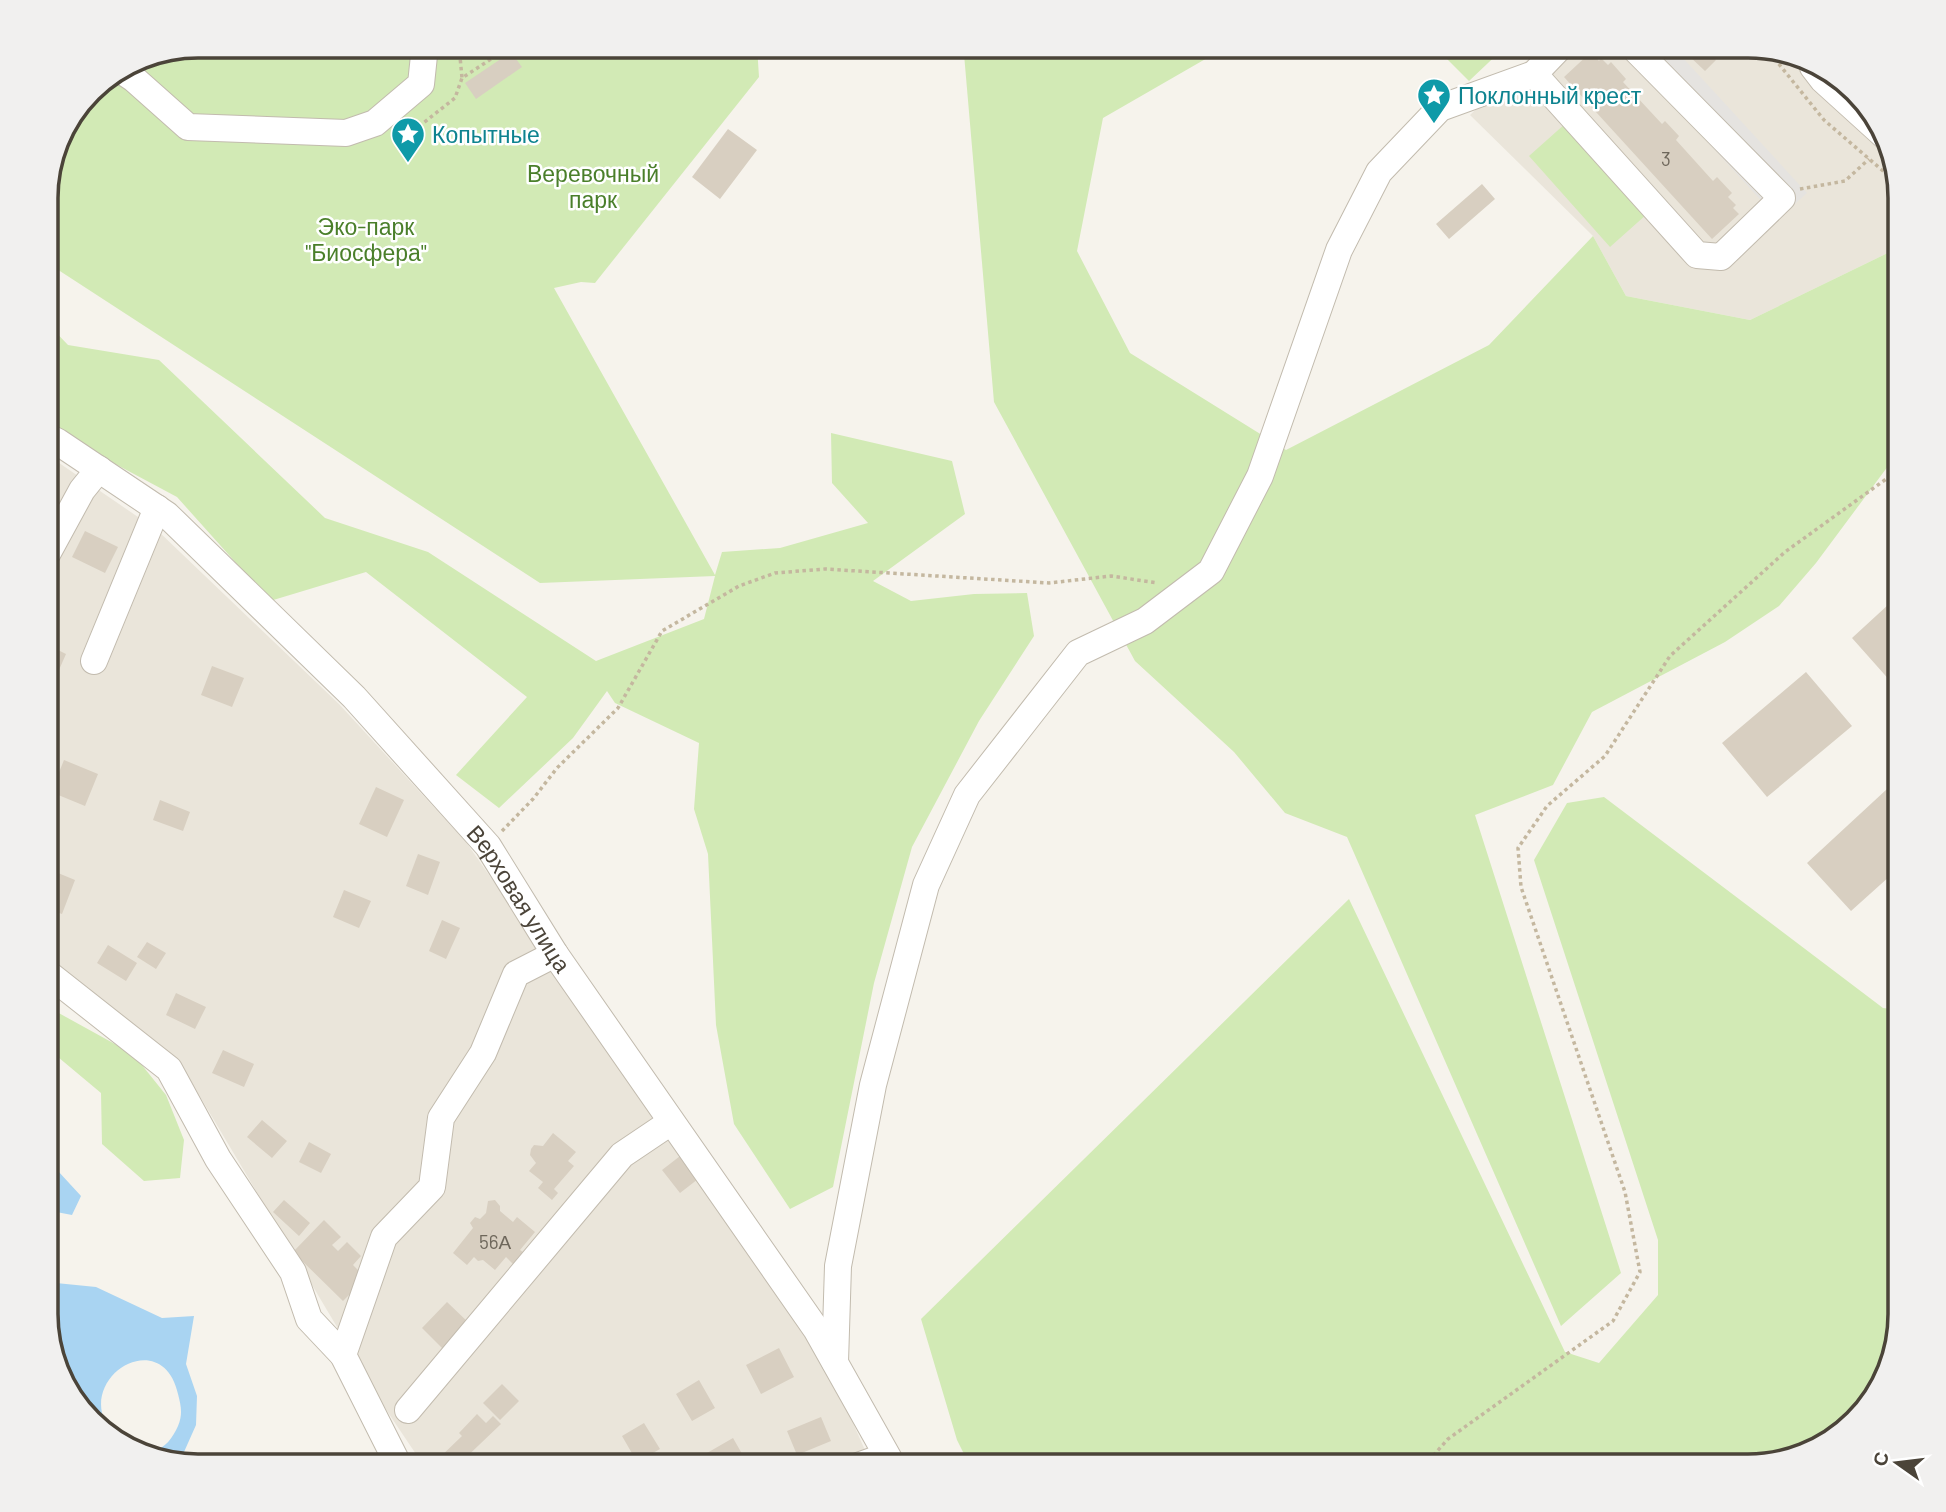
<svg xmlns="http://www.w3.org/2000/svg" width="1946" height="1512" viewBox="0 0 1946 1512" font-family="Barlow,sans-serif">
<style>
.residential{fill:#eae5da}
.green{fill:#d2eab5}
.parking{fill:#e5e3e0}
.water{fill:#a9d4f2}
.building{fill:#d8cfc1}
.lines{fill:none;stroke-linecap:round;stroke-linejoin:round}
.minor-casing{stroke:#c2bbae;stroke-width:28}
.path{stroke:#c4b79f;stroke-width:3.5;stroke-dasharray:3.5 3.5;stroke-linecap:butt}
.minor{stroke:#fff;stroke-width:26}
.labels{text-anchor:middle;dominant-baseline:central;stroke-width:5;stroke-linejoin:round;paint-order:stroke}
.number-label{font-size:19px;fill:#6e675b}
.culture-label{font-size:23px;fill:#0d838f;stroke:#fff;text-anchor:start}
.park-label{font-size:23px;fill:#4a7f2a;stroke:#fff}
.street-label{font-size:23px;fill:#4b4439;stroke:#fff}
.rim{fill:none;stroke:#4b4439;stroke-width:3.5}
</style>
<rect width="100%" height="100%" fill="#f6f3ec"/>
<path class="residential" d="M1542,46H1749L1841,77L1885,130L1900,197V247L1750,320L1626,296L1593,236L1470,115Z
M46,454L157,530L339,704L466,842L750,1248L814,1334L864,1448L877,1466H424L387,1411L180,1063L46,959Z"/>
<path class="green" d="M197,46H757L759,77L595,283L581,282L554,288L715,575L722,552L780,548L868,523L832,483L831,433L952,461L965,514L873,581L911,601L974,594L1027,593L1034,636L979,721L912,847L874,983L833,1187L790,1209L734,1124L716,1025L708,854L694,809L699,743L615,703L607,691L573,738L499,808L456,775L527,697L366,572L270,601L177,497L46,427V322L68,345L159,360L325,518L428,552L596,661L704,619L715,576L540,583L46,262V187L61,130L97,83L140,57Z
M960,46H1228L1103,118L1077,251L1130,353L1286,450L1489,345L1593,236L1626,296L1750,320L1900,247V450L1816,563L1779,606L1725,642L1592,712L1553,785L1475,815L1621,1273L1561,1326L1347,837L1285,813L1234,752L1135,661L994,402L964,54Z
M1434,46H1506L1469,81Z
M1575,115L1656,206L1610,247L1529,156Z
M1604,797L1883,1008L1900,1010V1315L1869,1407L1815,1451L1749,1466H970L957,1440L921,1319L1349,899L1565,1352L1599,1363L1658,1295V1240L1534,860L1567,803Z
M46,1006L133,1054L166,1095L184,1140L180,1178L144,1181L102,1144L101,1093L46,1047Z"/>
<path class="parking" d="M1638,46H1672L1807,193L1778,219L1628,55Z"/>
<path class="water" d="M46,1158L81,1196L72,1215L46,1210Z
M46,1282L96,1287L162,1318L194,1316L186,1364L197,1396L196,1425L180,1461L153,1451C165,1449 173,1437 178,1426C183,1414 181,1406 178,1394C164,1331 92,1367 102,1413C103,1421 109,1430 112,1438L105,1435L61,1382L46,1324Z"/>
<path class="building" d="M1695,46H1702L1716,60L1705,71L1687,54Z
M511,52L522,67L476,99L465,83Z
M1591,52L1599,61L1601,58L1608,65L1611,62L1626,79L1623,82L1662,124L1665,121L1679,136L1676,140L1713,181L1717,177L1732,193L1728,197L1736,205L1733,208L1739,214L1712,239L1564,77Z
M728,129L757,150L720,199L692,177Z
M1482,184L1495,199L1449,239L1436,224Z
M85,531L118,547L105,573L72,557Z
M1889,604L1900,616V692L1852,638Z
M46,644L66,654L51,688L46,685Z
M212,666L244,678L232,707L201,695Z
M1806,672L1852,726L1767,797L1722,743Z
M64,760L98,774L85,806L51,792Z
M1900,777V867L1851,911L1807,863Z
M376,787L404,800L387,837L359,824Z
M160,800L190,812L183,831L153,820Z
M418,854L440,862L428,895L406,886Z
M46,868L75,880L62,914L46,908Z
M344,890L371,901L359,928L333,917Z
M442,920L460,928L446,959L429,951Z
M147,942L166,953L156,969L137,957Z
M108,945L137,963L126,981L97,963Z
M176,993L206,1007L195,1029L166,1015Z
M223,1050L254,1064L244,1087L212,1073Z
M262,1120L287,1141L272,1158L247,1137Z
M553,1133L576,1152L568,1161L574,1166L554,1189L558,1193L552,1200L538,1188L543,1182L529,1171L536,1163L530,1155L531,1149L534,1145L543,1146Z
M309,1142L331,1154L321,1173L299,1162Z
M684,1153L702,1176L680,1193L662,1170Z
M284,1200L310,1223L299,1236L273,1212Z
M495,1200L500,1206V1211L513,1222L517,1217L535,1232L520,1250L523,1252L513,1264L506,1257L495,1270L483,1260L478,1261L474,1257L467,1265L453,1253L473,1228L470,1223L475,1217L480,1219L486,1213L488,1201Z
M324,1220L341,1237L332,1245L338,1251L347,1242L361,1256L353,1265L366,1278L343,1301L293,1252Z
M447,1302L470,1324L445,1351L422,1328Z
M779,1348L794,1377L761,1394L746,1365Z
M699,1380L715,1408L692,1421L676,1394Z
M502,1384L519,1401L500,1420L483,1403Z
M477,1414L486,1423L493,1416L501,1424L457,1466H441L436,1461L462,1436L459,1433Z
M821,1417L831,1441L797,1455L787,1431Z
M644,1423L660,1449L637,1462L622,1436Z
M733,1438L749,1466H715L707,1453Z"/>
<g class="lines">
<g class="minor-casing">
<g id="minor">
<path d="M1813,67L1823,80L1887,138"/>
<path d="M119,69L134,79L188,127L346,133L375,123L421,84L425,46"/>
<path d="M1534,74L1697,255L1721,257L1782,198L1632,46"/>
<path id="s1" d="M46,436L58,442L167,515L354,697L488,846L555,954L816,1329L893,1466"/>
<path d="M46,556L82,490L99,469"/>
<path d="M94,661L157,508"/>
<path d="M46,972L169,1069L218,1159L293,1272L309,1319L343,1355L399,1466"/>
<path d="M343,1355L384,1237L432,1187L441,1118L483,1053L516,974L555,954"/>
<path d="M835,1362L838,1266L873,1085L926,885L967,795L1078,653L1145,621L1211,571L1260,476L1339,250L1379,172L1440,108L1534,74L1561,46"/>
<path d="M408,1410L622,1155L671,1122"/>
<path d="M858,1466L886,1456"/>
</g>
</g>
<path class="path" d="M459,46L462,78
M1770,53L1824,120L1897,183
M399,132L417,128L455,98L462,78L511,46
M1800,189L1845,181L1869,159
M502,831L533,799L557,768L618,708L662,631L739,586L775,573L825,569L1049,583L1111,576L1158,583
M1424,1466L1448,1439L1613,1321L1640,1272L1625,1192L1521,887L1518,848L1547,806L1605,756L1670,656L1785,552L1900,469"/>
<use href="#minor" class="minor"/>
</g>
<defs>
<g id="sight-pin" transform="scale(1.75)"><path d="M0 17L-7.5 6A9.5 9.5 0 1 1 7.5 6Z" fill="#0f9aa8" stroke="#fff"/><path d="M0-6L1.8-2.2L6-1.7L2.9 1.2L3.7 5.4L0 3.3L-3.7 5.4L-2.9 1.2L-6-1.7L-1.8-2.2Z" fill="#fff"/></g>
</defs>
<g fill-rule="evenodd">
<use href="#sight-pin" x="1434" y="95"/>
<use href="#sight-pin" x="408" y="134"/>
</g>
<g class="labels">
<g class="number-label">
<text x="1666" y="158">3</text>
<text x="495" y="1241">56А</text>
</g>
<g class="culture-label">
<text x="1458" y="95">Поклонный крест</text>
<text x="432" y="134">Копытные</text>
</g>
<g class="park-label">
<text x="593" y="173">Веревочный<tspan x="593" dy="26">парк</tspan></text>
<text x="366" y="226">Эко-парк<tspan x="366" dy="26">"Биосфера"</tspan></text>
</g>
<g class="street-label">
<text stroke="none"><textPath href="#s1" startOffset="667">Верховая улица</textPath></text>
</g>
</g>
<path d="M0 0H1946V1512H0ZM198 58H1748A140 140 0 0 1 1888 198V1314A140 140 0 0 1 1748 1454H198A140 140 0 0 1 58 1314V198A140 140 0 0 1 198 58Z" fill="#f1f0ef" fill-rule="evenodd"/>
<path class="rim" d="M198 58H1748A140 140 0 0 1 1888 198V1314A140 140 0 0 1 1748 1454H198A140 140 0 0 1 58 1314V198A140 140 0 0 1 198 58Z"/>
<g transform="translate(1897 1463) rotate(284)" stroke="#ffffff" stroke-width="5" paint-order="stroke">
<path d="M0-5L12 26L0 18L-12 26Z" fill="#4b4439"/>
<text y="-10" font-size="19" font-weight="bold" text-anchor="middle" fill="#4b4439">С</text>
</g>
</svg>
